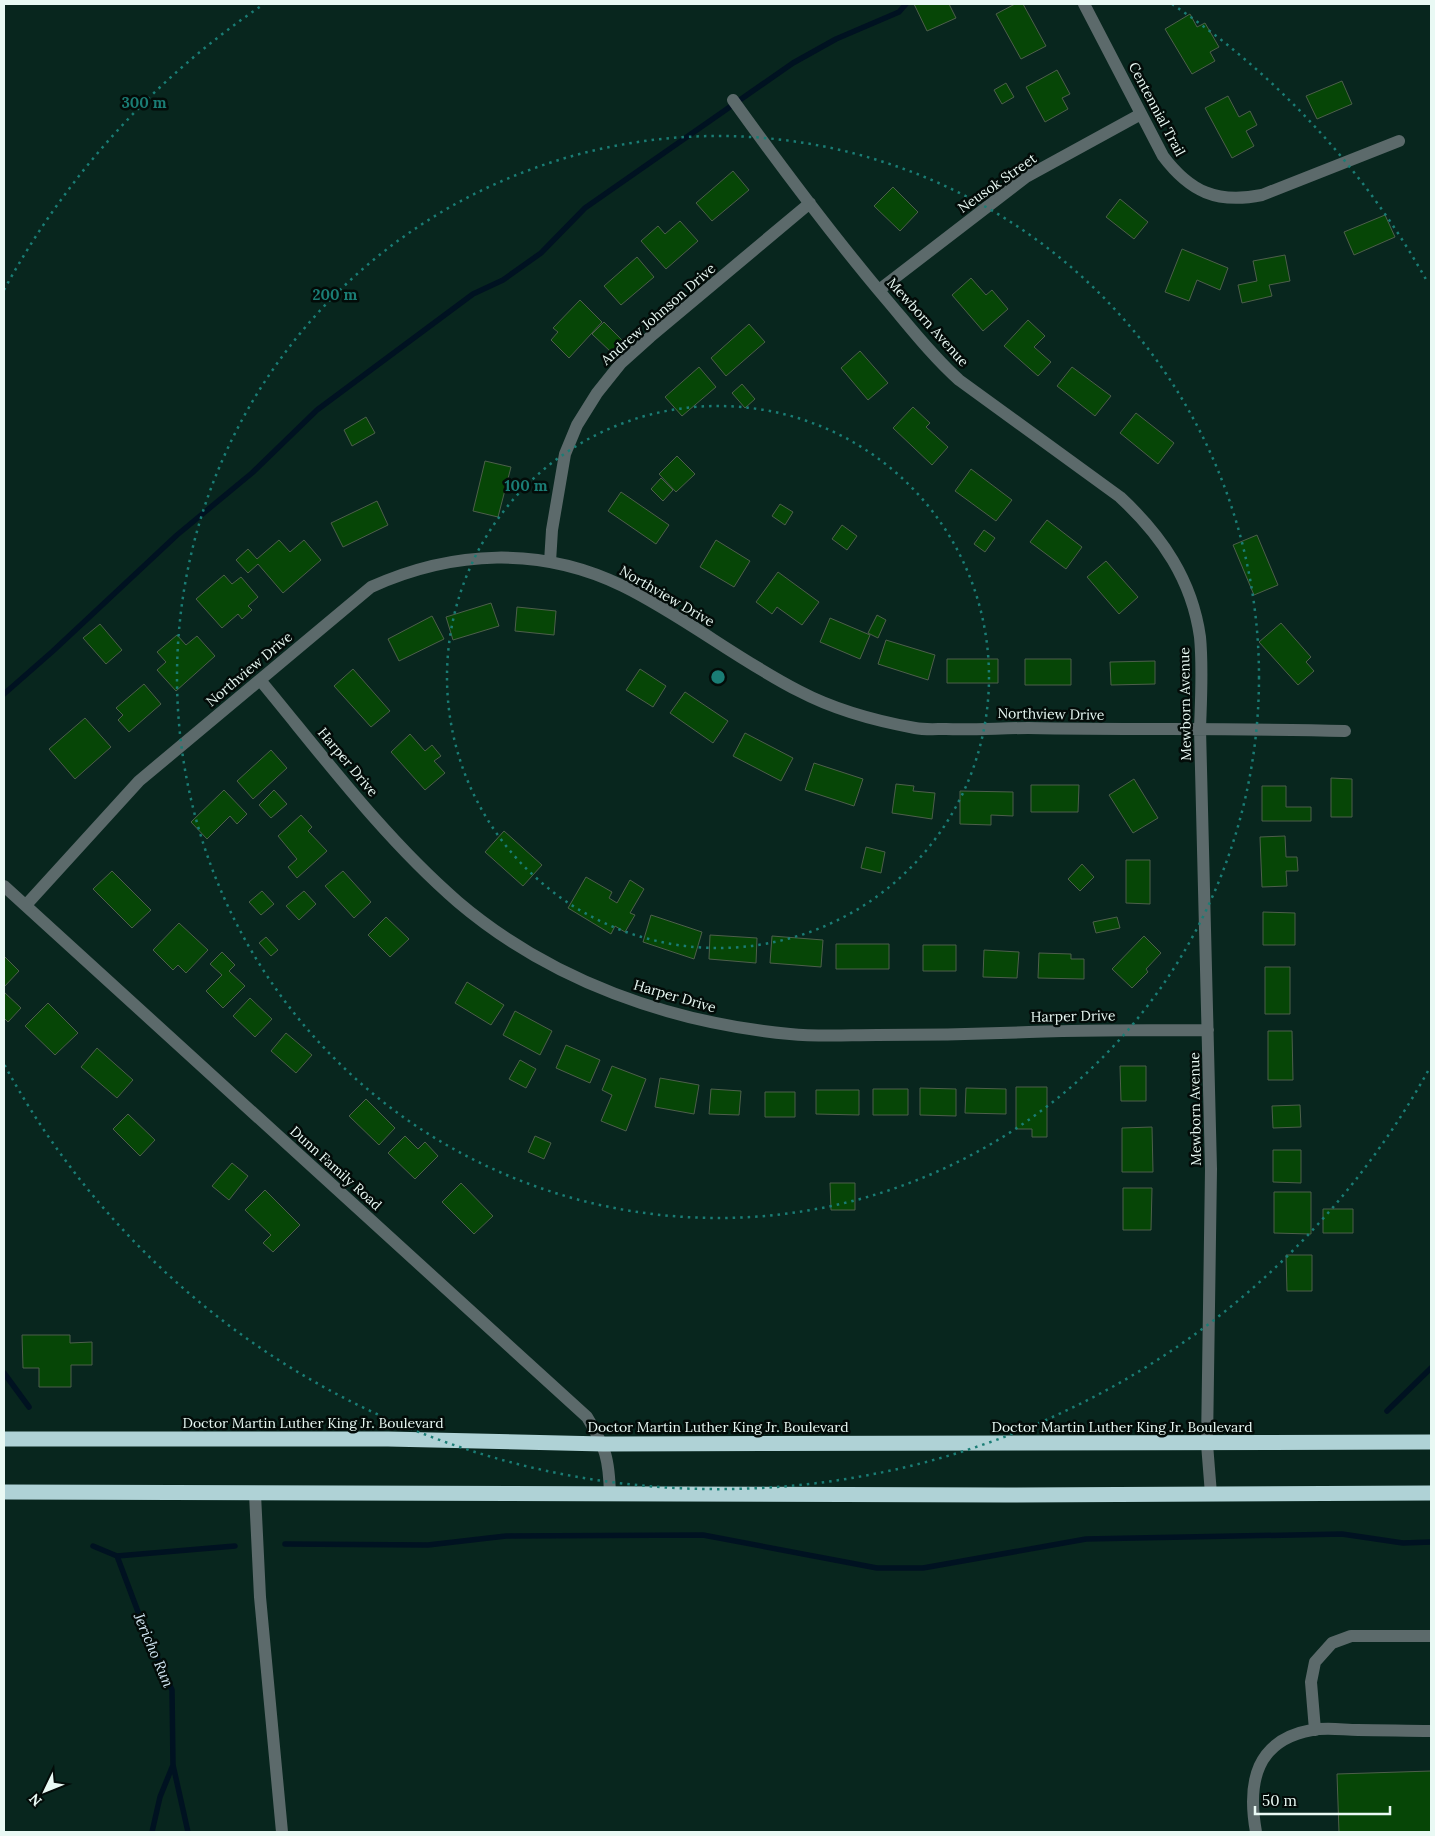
<svg xmlns="http://www.w3.org/2000/svg" width="1435" height="1836" viewBox="0 0 1435 1836" font-family="Lora,serif">
<style>
.lines{fill:none;stroke-linecap:round;stroke-linejoin:round}
.stream{stroke:#001221;stroke-width:5.5}
.building{fill:#064606;stroke:#4d5f4b}
.minor{stroke:#5c6a6b;stroke-width:12}
.highway{stroke:#afd2d6;stroke-width:15}
.ring{fill:none;stroke:#1a7d75;stroke-width:2.5;stroke-dasharray:2.5 5}
.labels{text-anchor:middle;dominant-baseline:central;stroke-width:5;stroke-linejoin:round;paint-order:stroke}
.street-label{font-size:14px;fill:#e9f9f4;stroke:#030c09}
.water-label{font-size:15px;font-style:italic;fill:#d3e7f4;stroke:#030c09}
.centre{fill:#1a7d75;stroke:#030c09;stroke-width:2.5}
.ring-label{font-size:15px;text-anchor:middle;font-weight:bold;fill:#1a7d75;stroke:#030c09;stroke-width:5;stroke-linejoin:round;paint-order:stroke}
</style>
<rect width="100%" height="100%" fill="#08261e"/>
<g class="lines">
<path class="stream" d="M4,694L53,651L177,535L252,473L317,410L473,294L503,280L541,253L585,208L793,63L836,39L899,12L906,4
M4,1373L29,1407
M1387,1411L1431,1368
M285,1544L428,1545L506,1536L703,1535L877,1568H923L1086,1539L1342,1534L1403,1543L1431,1542
M93,1546L117,1556L146,1633L172,1690L173,1765L188,1832
M117,1556L235,1546
M152,1832L160,1797L173,1765"/>
</g>
<path class="building" d="M914,4H949L956,18L927,31Z
M1015,4H1023L1046,46L1021,59L996,14Z
M1190,14L1197,27L1205,23L1219,47L1210,52L1215,61L1192,74L1165,29Z
M1057,70L1070,94L1062,98L1068,109L1045,122L1026,87Z
M1342,81L1352,104L1317,119L1306,96Z
M1006,83L1014,97L1002,104L994,90Z
M1228,96L1239,117L1250,111L1257,125L1246,131L1254,146L1232,158L1205,108Z
M733,171L749,190L712,221L696,203Z
M893,187L918,212L900,231L874,206Z
M1120,199L1148,222L1134,239L1106,217Z
M1385,215L1395,237L1354,255L1344,232Z
M680,221L698,241L666,269L641,241L658,226L665,234Z
M1182,249L1228,268L1220,290L1197,280L1189,301L1165,292Z
M1285,255L1290,281L1269,285L1272,296L1242,303L1238,285L1257,281L1253,261Z
M637,257L654,277L621,305L604,286Z
M971,278L986,295L992,290L1008,309L983,331L952,295Z
M580,300L602,322L569,358L551,340L558,332L553,328Z
M1028,320L1045,336L1034,347L1051,362L1038,376L1004,346Z
M604,322L623,341L612,353L592,334Z
M749,324L765,342L726,376L711,358Z
M860,351L888,383L868,400L841,368Z
M699,367L716,387L682,416L665,397Z
M1072,367L1111,396L1095,416L1057,386Z
M742,384L755,399L745,408L732,393Z
M913,407L930,423L926,427L948,447L932,465L893,428Z
M1136,413L1174,443L1158,464L1120,433Z
M366,417L375,433L352,446L344,430Z
M677,456L695,474L676,492L659,474Z
M485,461L511,467L498,517L473,511Z
M971,469L1012,500L996,521L955,491Z
M661,478L673,490L663,501L651,489Z
M621,492L669,525L656,544L608,511Z
M377,501L388,525L343,547L331,523Z
M780,504L793,512L785,525L772,516Z
M1047,520L1082,547L1066,569L1030,542Z
M842,525L857,536L847,550L832,539Z
M984,530L995,538L985,552L974,544Z
M1257,535L1278,585L1254,595L1233,545Z
M279,540L290,552L304,540L321,560L283,593L258,564L248,573L236,560L248,549L257,559Z
M716,540L750,561L734,587L700,567Z
M1106,561L1138,597L1119,614L1087,577Z
M778,572L819,602L802,625L777,607L772,614L756,602Z
M224,575L232,584L241,577L258,597L248,606L252,610L242,619L238,614L222,628L196,599Z
M491,603L499,626L453,640L446,617Z
M517,607L556,611L554,635L515,631Z
M877,615L886,620L878,638L868,633Z
M432,616L444,639L399,661L388,639Z
M830,618L870,635L860,659L820,642Z
M1281,623L1311,657L1306,662L1314,671L1298,685L1259,642Z
M100,624L122,650L106,664L83,638Z
M177,635L186,645L197,636L215,656L176,691L157,670L166,662L157,652Z
M886,640L935,655L928,680L878,664Z
M947,659H998V683H947Z
M1025,659H1071V685H1025Z
M1155,661V684L1111,685L1110,662Z
M353,669L390,711L371,727L334,686Z
M640,669L666,686L653,707L626,690Z
M144,684L161,704L129,732L118,720L123,715L116,708Z
M685,692L728,721L713,743L670,713Z
M85,718L111,747L75,779L49,749Z
M745,733L793,758L781,781L733,756Z
M410,734L425,751L432,745L441,756L434,761L445,773L425,790L391,752Z
M271,750L287,768L253,799L237,781Z
M814,763L863,779L854,806L805,790Z
M1331,778L1352,779V817H1331Z
M1134,779L1158,818L1133,833L1109,795Z
M896,784L914,786L913,791L935,793L932,819L892,813Z
M1031,785H1079L1078,812H1031Z
M1262,786H1286V807H1311V821H1262Z
M224,790L247,814L237,824L230,816L207,839L191,822Z
M274,790L287,804L271,818L259,805Z
M960,791L1013,792V816L991,815V825L960,824Z
M301,815L312,827L308,831L327,851L297,878L288,867L297,859L278,836Z
M504,831L542,865L523,886L485,852Z
M1285,836L1286,857H1297L1298,871H1286L1287,886L1262,887L1260,837Z
M866,847L885,852L881,873L861,868Z
M1126,860H1150V904L1126,903Z
M1082,864L1094,877L1080,891L1068,879Z
M112,871L151,910L132,928L93,889Z
M343,871L371,902L354,918L325,886Z
M586,877L612,892L609,898L617,903L630,880L644,889L630,913L635,915L625,932L615,926L611,934L568,908Z
M262,891L274,904L261,915L249,902Z
M304,891L316,904L299,920L286,906Z
M1263,912L1295,913V945H1263Z
M651,915L702,932L694,959L643,942Z
M386,917L409,939L390,957L368,935Z
M1117,917L1120,928L1096,933L1093,922Z
M179,923L208,950L186,973L178,965L173,970L153,950Z
M710,935L757,938L756,963L709,959Z
M772,936L823,940L821,967L770,963Z
M1144,936L1161,953L1146,969L1148,972L1132,988L1112,969Z
M266,937L278,950L271,956L259,943Z
M836,944H889V969H836Z
M923,945H956V971H923Z
M984,950L1019,952L1017,978L983,977Z
M222,952L235,965L229,971L245,986L223,1008L206,991L222,975L210,964Z
M1039,953L1071,954V959H1084V979L1038,978Z
M4,956L19,971L4,987Z
M1265,967H1290V1014H1265Z
M467,982L504,1005L491,1025L455,1003Z
M4,992L21,1008L8,1022L4,1018Z
M250,998L272,1019L255,1037L233,1016Z
M48,1003L78,1033L55,1055L25,1026Z
M515,1011L552,1031L540,1055L503,1035Z
M1268,1031H1292L1293,1080H1268Z
M286,1033L312,1055L296,1073L271,1051Z
M566,1045L600,1060L590,1083L556,1068Z
M97,1048L133,1080L117,1098L81,1067Z
M520,1060L536,1069L526,1088L509,1079Z
M612,1066L646,1079L626,1131L601,1121L612,1095L602,1090Z
M1120,1066H1146V1101H1121Z
M660,1078L699,1085L694,1114L655,1107Z
M1016,1087H1047V1137H1032V1129H1016Z
M920,1088L956,1089V1116L920,1115Z
M966,1088L1006,1089V1114L965,1113Z
M711,1089L741,1091L739,1115L709,1114Z
M873,1089H908V1115H873Z
M816,1090H859V1115L816,1114Z
M765,1092H795V1117H765Z
M366,1099L395,1128L379,1145L349,1116Z
M1300,1105L1301,1127L1273,1128L1272,1106Z
M128,1114L155,1140L140,1156L113,1129Z
M1152,1127L1153,1172H1122V1128Z
M405,1136L418,1149L425,1142L438,1156L415,1179L388,1153Z
M535,1136L551,1143L544,1159L528,1152Z
M1273,1150H1301V1183L1273,1182Z
M232,1163L248,1176L229,1200L212,1186Z
M461,1183L493,1216L474,1234L442,1202Z
M830,1183H855V1210H831Z
M1123,1188H1152L1151,1230H1123Z
M265,1190L300,1225L273,1252L263,1243L271,1235L245,1210Z
M1274,1192H1311V1234L1274,1233Z
M1323,1209H1353V1233H1323Z
M1286,1255H1312V1291H1287Z
M22,1335H70V1343L92,1342V1365H71V1387H39V1368H23Z
M1431,1771V1832H1339L1337,1774Z"/>
<g class="lines">
<path class="minor" d="M1084,4L1163,156C1190,192 1217,204 1262,195L1399,141
M733,100C782,168 832,235 886,299C909,326 932,356 959,380L1120,497C1162,536 1192,580 1200,637C1203,668 1201,699 1200,729L1211,1169L1207,1444L1211,1494
M879,290L1026,177L1141,114
M550,562L552,530L565,454L577,425L597,393L621,363L650,337L810,203
M260,680C323,756 383,837 458,902C551,981 671,1023 790,1034C819,1037 848,1035 877,1035C928,1035 978,1034 1029,1032C1088,1030 1148,1030 1208,1030
M4,886L587,1417C606,1449 609,1458 610,1495
M26,905L139,781L371,587C453,550 541,546 623,586C684,616 738,660 799,691C835,710 876,721 915,728C925,730 936,729 946,729C973,730 1001,728 1028,728C1134,730 1239,728 1345,731
M255,1494L260,1597L282,1832
M1315,1730L1311,1682L1315,1662L1332,1643L1351,1636H1431
M1256,1832C1247,1782 1256,1740 1312,1730C1327,1727 1344,1730 1358,1730C1383,1730 1407,1731 1431,1731"/>
<path class="highway" d="M4,1439H388L603,1444L1431,1442
M4,1492L1006,1495L1431,1493"/>
</g>
<g class="ring">
<circle cx="718" cy="677" r="271"/>
<circle cx="718" cy="677" r="541"/>
<path d="M1428 1071A812 812 0 0 1 4 1064M4 290A812 812 0 0 1 264 4M1172 4A812 812 0 0 1 1428 283"/>
</g>
<g class="labels">
<g class="street-label">
<text transform="translate(1157 109) rotate(62)">Centennial Trail</text>
<text transform="translate(997 183) rotate(-35)">Neusok Street</text>
<text transform="translate(658 314) rotate(-41)">Andrew Johnson Drive</text>
<text transform="translate(928 322) rotate(48)">Mewborn Avenue</text>
<text transform="translate(667 596) rotate(30)">Northview Drive</text>
<text transform="translate(249 669) rotate(-40)">Northview Drive</text>
<text transform="translate(1185 704) rotate(-91)">Mewborn Avenue</text>
<text transform="translate(1051 714) rotate(1)">Northview Drive</text>
<text transform="translate(348 762) rotate(50)">Harper Drive</text>
<text transform="translate(675 996) rotate(16)">Harper Drive</text>
<text transform="translate(1073 1016) rotate(-1)">Harper Drive</text>
<text transform="translate(1195 1109) rotate(-91)">Mewborn Avenue</text>
<text transform="translate(336 1168) rotate(42)">Dunn Family Road</text>
<text x="313" y="1423">Doctor Martin Luther King Jr. Boulevard</text>
<text x="718" y="1427">Doctor Martin Luther King Jr. Boulevard</text>
<text x="1122" y="1427">Doctor Martin Luther King Jr. Boulevard</text>
</g>
<g class="water-label">
<text transform="translate(154 1650) rotate(67)">Jericho Run</text>
</g>
</g>
<circle cx="718" cy="677" r="8" class="centre"/>
<g class="ring-label">
<text x="144" y="108">300 m</text>
<text x="335" y="300">200 m</text>
<text x="526" y="491">100 m</text>
</g>
<rect width="1435" height="1836" fill="none" stroke="#e9f9f4" stroke-width="10"/>
<g transform="translate(45 1791) rotate(227)" stroke="#030c09" stroke-width="4" paint-order="stroke">
<path d="M0-4L9 19L0 12L-9 19Z" fill="#e9f9f4"/>
<text y="-8" font-size="14" font-weight="bold" text-anchor="middle" fill="#e9f9f4">N</text>
</g>
<path d="M1255 1806v8h135v-8" fill="none" stroke="#e9f9f4" stroke-width="2.5"/>
<text x="1262" y="1806" font-size="15" fill="#e9f9f4" stroke="#030c09" stroke-width="4" paint-order="stroke">50 m</text>
</svg>
